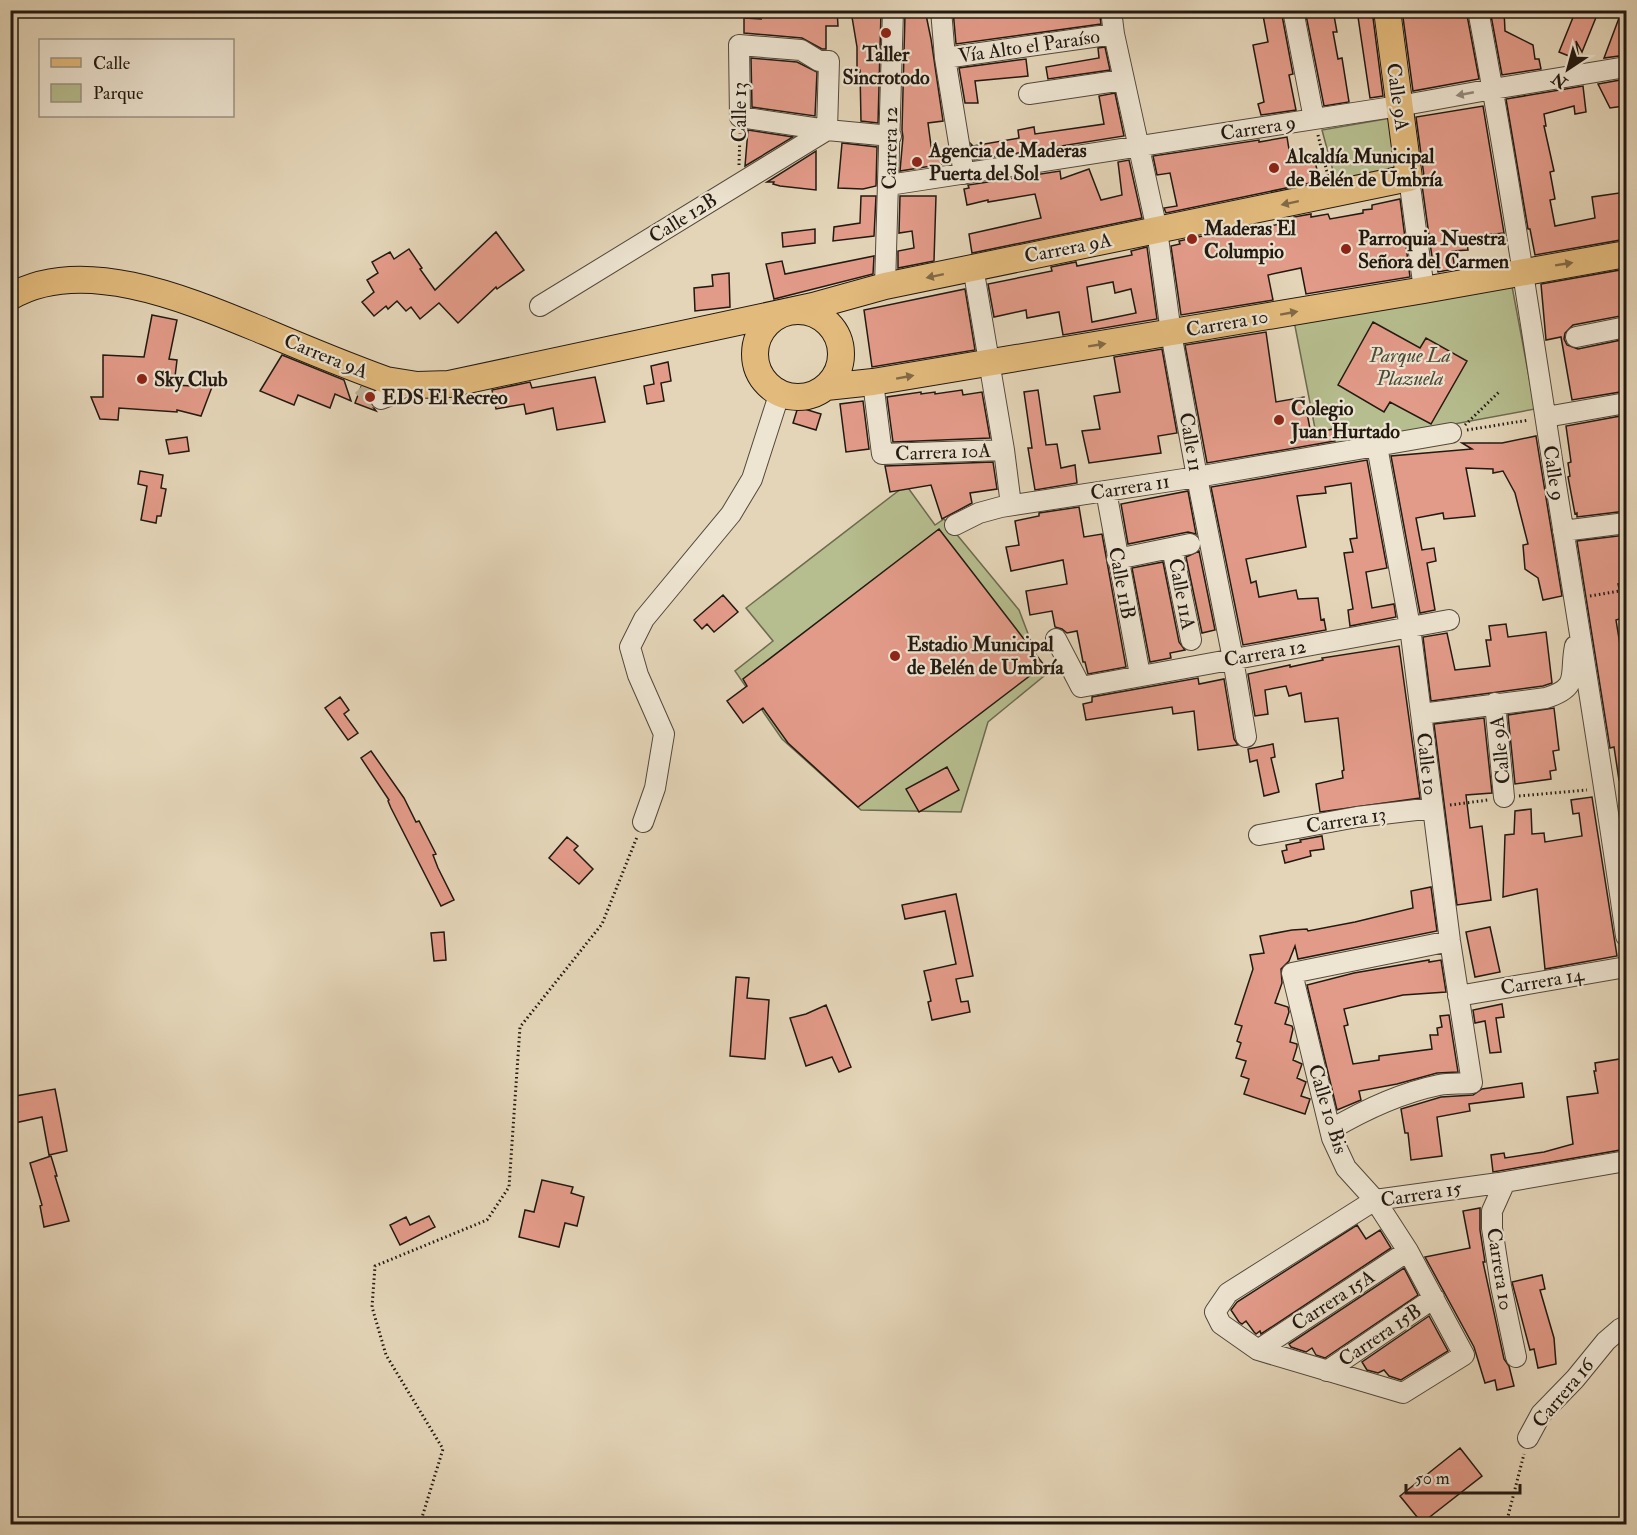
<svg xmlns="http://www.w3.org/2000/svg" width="1637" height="1535" viewBox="0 0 1637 1535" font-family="'IM FELL Double Pica',serif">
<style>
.green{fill:#b6bd8e;stroke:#6c6b50;stroke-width:1.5}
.building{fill:#e39b89;stroke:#221911;stroke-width:1.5;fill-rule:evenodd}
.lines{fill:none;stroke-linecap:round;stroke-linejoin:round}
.minor-tunnel{stroke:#bdaf97;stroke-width:20;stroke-dasharray:20 10;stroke-linecap:butt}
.minor-casing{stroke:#52483b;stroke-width:22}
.major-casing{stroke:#221911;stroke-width:28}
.path{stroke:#221911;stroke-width:3;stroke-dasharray:1.5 3;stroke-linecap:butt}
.minor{stroke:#ede4d1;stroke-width:20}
.major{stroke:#e2ba7c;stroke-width:26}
.oneway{fill:#92897b}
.oneway2{fill:#826a46}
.poi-dot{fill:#8f2418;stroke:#ede4d1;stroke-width:2}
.labels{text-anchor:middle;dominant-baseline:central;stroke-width:4.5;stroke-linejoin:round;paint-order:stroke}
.street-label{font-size:20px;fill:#221911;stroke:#ede4d1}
.poi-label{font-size:20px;font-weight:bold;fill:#221911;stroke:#ede4d1;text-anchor:start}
.park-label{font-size:20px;font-style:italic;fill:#4e4a36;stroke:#ede4d1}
</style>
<rect width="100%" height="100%" fill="#e4d5b8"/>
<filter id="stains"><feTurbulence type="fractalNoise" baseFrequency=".00333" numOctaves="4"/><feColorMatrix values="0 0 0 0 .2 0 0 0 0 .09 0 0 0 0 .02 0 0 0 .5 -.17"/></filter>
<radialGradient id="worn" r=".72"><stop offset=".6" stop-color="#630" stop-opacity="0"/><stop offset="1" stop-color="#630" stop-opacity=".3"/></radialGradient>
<path class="green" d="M1391,118L1397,167L1336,182L1322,130Z
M1511,281L1535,409L1319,449L1294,321Z
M906,485L935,525L944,519L1019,610L1044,676L988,722L961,812L861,810L782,739L735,671L773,641L746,608Z"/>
<path class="building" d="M786,10H837L838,26H826V49H822L802,38L744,33V18L761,19L758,13L786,12Z
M925,10L931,39L943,121L928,123L932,153L948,150L950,163L900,171L903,137L902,130L905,14Z
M953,10H1099L1101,24L956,44Z
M1262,10H1281L1293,74L1289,75L1296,110L1261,115L1258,104L1264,102L1253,45L1268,42Z
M1305,10H1333L1337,32H1333L1338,59L1342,58L1349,102L1324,106Z
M1357,10H1372L1383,96L1370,98Z
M1402,10H1449L1450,17L1467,15L1479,79L1413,91Z
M1490,10H1504L1505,31L1533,45L1535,59H1539L1541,69L1502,75Z
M1576,10H1599L1582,52L1576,41L1579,60L1559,52Z
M1622,10H1626V55L1604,58Z
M881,12L878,123L861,121L860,70L857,69V47L852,17Z
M1105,47L1110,70L1048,79L1046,67L1099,58L1098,48Z
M751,58L797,62L817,72L815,116L752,107Z
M1026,59L1028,76L975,81L978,103H965L959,68Z
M1626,79V102L1624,106L1610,108L1598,84Z
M1583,86L1586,112L1575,114L1574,106L1544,114L1546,126H1544L1554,171L1550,172L1555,199L1550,200L1555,226L1595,218L1592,197L1626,192V239L1535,255L1530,229H1528L1506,99Z
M1115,93L1124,136L974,160L971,144L973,146L1019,138L1018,130L1034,127L1035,134L1104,124L1099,96Z
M1483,106L1504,233L1466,237L1468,250L1452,251L1455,269L1438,272L1436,263L1433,264L1422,185L1424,176L1416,117Z
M748,130L793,137L745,166Z
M1287,137L1291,162L1314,158L1320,181L1166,213L1164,208L1177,206L1170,173L1157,175L1153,156L1259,140V142Z
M842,143L877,147L876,186L863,189L838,188Z
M816,151V190L780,186L773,184L774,182H767Z
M1129,160L1142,218L972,253L969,234L1041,218L1035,194L988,202V200L967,205L964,189L969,188L968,185L1060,171L1061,179L1089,169L1101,200L1122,195L1118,162Z
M861,196H876L874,236L833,241L834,227L860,223Z
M900,196H936L934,261L898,268V251L914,248L912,231L899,233Z
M1400,199L1410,277L1306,294L1301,268L1268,275L1273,300L1181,315L1171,246L1180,244L1179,241L1249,226L1250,230L1295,221L1294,217L1311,214V217L1328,214L1330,219L1363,213V210L1372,209V205Z
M815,229V243L783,247L782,233Z
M496,232L524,270L497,289L496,287L458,323L439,303L420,319L411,307L406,311L397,301L388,309L386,306L374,316L362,302L374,292L367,280L378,273L372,262L390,252L394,259L409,249L422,268L420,269L435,290Z
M1147,247L1157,319L1063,335L1059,312L1027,318L1026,310L994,317L988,284L1052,271L1051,267L1076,262L1077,266L1132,255L1131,251ZM1113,282L1115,293L1131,289L1136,313L1092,322L1087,287Z
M874,256L873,274L774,299L766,264L782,261L785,274Z
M1626,269V315L1573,325L1565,333L1564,339L1567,345L1578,349L1626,339V391L1572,400L1561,337L1546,340L1541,284Z
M729,273L730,307L695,311L694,288L713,286L712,275Z
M965,289L975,350L872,367L864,310Z
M152,315L177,320L169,359L177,360L174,385L212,387L201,416L177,410V412L119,408L118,420L100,419L91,397H103V355L144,357Z
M1373,322L1420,348L1426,338L1467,361L1431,424L1390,402L1384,412L1338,385Z
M1266,332L1276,402L1304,397L1311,434L1333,429L1335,441L1207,463L1185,345Z
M1162,349L1177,433L1158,436L1161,453L1089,463L1082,431L1100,429L1094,396L1120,392L1114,357Z
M282,355L344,380L351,401L335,394L330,408L298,395L294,405L260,391Z
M668,362L671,381L661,383L664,401L647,404L644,386L654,384L651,366Z
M595,377L605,422L557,430L553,408L526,414L524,404L496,409L492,390L530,382L532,388Z
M361,387L372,391L369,396L370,403L376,411L355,403Z
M962,390L963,395L982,392L990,438L893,442L887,397L921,392V394L935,392V394Z
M1038,390L1046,445L1057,444L1061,468L1075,465L1077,483L1035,490L1028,448H1032L1024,392Z
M863,401L869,449L846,452L840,404Z
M798,407L821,414L816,430L793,423Z
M1626,415V511L1577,517V513L1575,514L1568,477L1570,476L1568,463L1571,462L1566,426Z
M1536,436L1562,596L1543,600L1538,578L1525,569L1523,545L1528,544L1515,493L1503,471L1493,473V469L1466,468L1475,516L1444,519L1443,513L1416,518L1422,550L1434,548L1436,561L1427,563L1435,610L1420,613L1391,456L1472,449L1462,443H1502Z
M187,437L189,451L169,454L166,440Z
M1367,460L1387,568L1366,572L1372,608L1394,604L1396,617L1350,626L1348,610L1353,609L1344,553L1353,552L1350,539L1357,538L1351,483L1325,487L1326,493L1297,496L1306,547L1246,559L1251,583L1256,581L1259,597L1296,590L1298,599L1318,598L1321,620L1324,619L1326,630L1243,645L1211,487Z
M993,462L997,489L970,493L972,503L942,519L931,485L890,492L885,466Z
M140,471L163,475L161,488L166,489L161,516H157L156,523L141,520L147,486L138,484Z
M1188,491L1196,534L1188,532L1128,544L1121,504Z
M1079,507L1084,537L1102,534L1126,667L1088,674L1085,662H1083L1077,631L1067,633L1062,629L1055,627L1052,611L1030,615L1026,591L1067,584L1063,560L1011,571L1006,547L1019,545L1015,521L1039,516V513Z
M939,529L1044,665L858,807L788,743L763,708L743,723L727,701L747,686L743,679Z
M1626,535V583L1618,584L1626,617L1616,620L1624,669L1626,668V780H1619L1614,747L1610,748L1577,541Z
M1199,551L1215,630L1202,633L1186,557Z
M1163,562L1179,642L1185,650L1170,653L1171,658L1150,662L1132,568Z
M723,595L738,612L714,632L707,624L702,629L694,620Z
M1506,624L1508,637L1546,632L1552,683L1543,686L1431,701L1423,637L1447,633L1455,670L1490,666L1486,640H1491L1489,626Z
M1399,646L1420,798L1320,812L1316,784L1343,778L1342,771L1344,770L1338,718L1305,722L1301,693L1289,696L1286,686L1265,690L1268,714L1255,716L1248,674L1290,665V667L1323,660L1322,658Z
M1198,678L1199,684L1224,679L1234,739L1238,745L1198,750L1194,711L1173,714L1172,707L1086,720L1083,704L1092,702V697Z
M340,697L349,710L344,714L358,733L348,740L325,708Z
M1554,708L1559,750L1553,751L1556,770L1550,771L1551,779L1515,784L1508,715Z
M1484,718L1492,793L1466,795L1470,828L1482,826L1491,900L1457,905L1434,724Z
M1273,744L1275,757L1271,758L1279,792L1264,796L1257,760L1250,762L1248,749Z
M371,751L404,798L416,822L419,821L436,854L433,855L438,868L454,900L441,906L391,808L388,801L389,800L361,758Z
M947,767L959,790L919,812L906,789Z
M1592,797L1617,956L1545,969L1537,889L1503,897L1505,835L1514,834L1515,811L1531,809L1532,834L1544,833L1545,842L1582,836L1579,813L1573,814L1571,800Z
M1322,836L1324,849L1310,851L1311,856L1285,863L1282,851L1287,850L1286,845L1301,842L1300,840Z
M567,837L578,846L574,850L593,869L579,884L549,858Z
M1431,887L1437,931L1298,959L1295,946L1289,961L1281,969L1282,983L1275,1003L1288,1007L1289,1012L1285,1024L1292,1026L1293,1029L1290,1042L1297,1044V1047L1293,1060L1302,1064L1297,1078L1306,1082L1301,1096L1310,1099L1305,1114L1244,1094L1249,1079L1241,1076L1246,1061L1236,1058L1241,1043L1237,1041L1242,1026L1235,1024L1253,969L1250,955L1264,953L1260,936L1292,930L1307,929L1308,931L1355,922L1413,908L1411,891Z
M956,894L973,976L956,979L961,1002L968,1001L970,1012L932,1020L928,1002L931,1001L924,971L956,964L945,911L905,919L902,905Z
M1490,927L1500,972L1475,977L1466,932Z
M444,932L446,960L434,961L431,933Z
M1429,960V962L1441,960L1446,992L1403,995L1344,1009L1348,1025L1344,1026L1353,1064L1379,1060V1056L1432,1049L1430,1035H1438L1437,1028L1442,1027L1440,1016L1449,1015L1458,1072L1437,1073L1397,1084L1359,1091L1361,1100L1337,1110L1307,985L1354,973Z
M736,977L749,978L747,998L769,1000L765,1059L730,1056Z
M1502,1004L1504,1017L1496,1018L1501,1052L1490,1053L1485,1021L1475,1023L1473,1010Z
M826,1005L851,1067L839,1072L832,1057L806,1066L790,1018L806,1014Z
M1626,1058V1149L1493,1172L1491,1155L1504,1153L1505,1158L1544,1152L1573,1144L1567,1097L1598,1093L1594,1071H1596L1595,1063Z
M1522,1083L1524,1097L1469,1104L1470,1111L1437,1117L1442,1156L1411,1160L1408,1133H1405L1401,1109L1441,1097L1473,1095L1482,1089Z
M55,1089L67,1151L49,1155L42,1117L10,1124V1097Z
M51,1156L57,1176H55L69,1221L44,1227L40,1206L42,1205L30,1163Z
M542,1180L573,1187L571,1193L584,1197L577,1226L565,1223L559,1247L519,1237L525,1210L534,1212Z
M1480,1208V1230L1485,1262H1483L1504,1359L1509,1366L1514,1386L1497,1390L1495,1380L1485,1383L1474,1347L1425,1257L1470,1248L1463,1211Z
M429,1216L435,1227L400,1245L390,1225L406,1217L410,1225Z
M1357,1225L1366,1239L1380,1230L1391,1248L1261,1334L1260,1331L1256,1334L1254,1332L1246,1321L1242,1324L1239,1322L1231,1310L1237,1302Z
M1404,1268L1418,1295L1325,1358L1316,1355L1312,1348L1306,1352L1291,1347L1289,1344Z
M1542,1275L1545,1289L1540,1290L1554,1338L1556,1364L1538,1368L1534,1349L1530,1350L1512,1282Z
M1429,1316L1448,1351L1401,1380L1389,1376L1384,1370L1378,1373L1367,1370L1362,1362Z
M1460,1448L1482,1476L1422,1523L1400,1496Z"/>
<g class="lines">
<path class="minor-tunnel" d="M362,386L373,397L381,399"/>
<g class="minor-casing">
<path id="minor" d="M941,10L945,58L964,174
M1111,10L1114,34L1157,230L1171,333L1197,477L1233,659L1246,737
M1293,10L1314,119
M1478,10C1508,168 1531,326 1556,485C1580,635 1605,785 1626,936
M945,58L1114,34
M1029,94L1123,80
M1409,178L1424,290
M889,185L1399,106L1493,89L1626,67
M973,267L1004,450L1011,505
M885,286L893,10
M540,306L827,130L829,61H819L801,50L739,45L740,117L827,130L891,136
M1576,337L1626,327
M873,382L882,454L1004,450
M381,399L389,396L408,384
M1546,417L1626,403
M1106,491L1140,675
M955,525L979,513L1001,507L1197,477L1451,433
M1563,531L1626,523
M1172,548L1191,640
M1117,559L1190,544
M1056,639L1081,687L1449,620
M1495,703L1504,797
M1421,714L1546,698C1581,687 1569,675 1575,646
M643,822L655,788L664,734L638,675L630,647L644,619L731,514L752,479L780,392
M1259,835L1357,817L1433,808
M1450,941L1292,973L1332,1138L1346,1168L1375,1200L1408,1251L1464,1355L1403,1393L1258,1350L1221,1324L1215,1312L1228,1293L1375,1200L1499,1183L1626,1161
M1458,996L1626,967
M1330,1130C1364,1110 1400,1093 1439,1085C1449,1083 1461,1084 1472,1083L1450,941L1410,627L1377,446
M1505,1182L1492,1211V1228L1501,1286L1516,1357
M1258,1350L1408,1251
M1327,1371L1434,1298
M1528,1438L1541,1414L1575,1379L1606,1341L1620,1329L1626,1326"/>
</g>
<g class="major-casing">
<path id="major" d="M10,297C84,253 195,303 266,332C306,349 345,365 386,380L417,385L449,384L813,306L885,286L1409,178L1387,10
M755 354a43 43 0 1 1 86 0a43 43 0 1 1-86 0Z
M826,387L873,382L1424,290L1626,254"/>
</g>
<path class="path" d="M1318,135L1328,176
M739,165L740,133
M1465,425L1500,391
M1467,430L1529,420
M1590,596L1626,590
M1519,796L1587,790
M1450,805L1488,800
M420,1524L443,1449L386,1355L372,1307L375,1266L487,1220L509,1187L520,1027L602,924L637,837
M1506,1524L1524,1454"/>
<use href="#minor" class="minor"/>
<use href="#major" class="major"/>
</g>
<defs><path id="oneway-solid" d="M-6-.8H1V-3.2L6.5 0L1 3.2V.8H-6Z" transform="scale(1.5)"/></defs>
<use class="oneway" href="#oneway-solid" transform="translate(1465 94) rotate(169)"/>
<g class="oneway2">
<use href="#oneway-solid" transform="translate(1290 203) rotate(168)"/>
<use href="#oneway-solid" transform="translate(1564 264) rotate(-9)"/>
<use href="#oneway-solid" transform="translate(935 276) rotate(168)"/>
<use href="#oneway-solid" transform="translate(1289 313) rotate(-10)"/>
<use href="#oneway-solid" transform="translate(1097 345) rotate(-9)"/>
<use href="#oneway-solid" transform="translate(905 377) rotate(-10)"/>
</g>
<g class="poi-dot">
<circle cx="886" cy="33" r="6"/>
<circle cx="917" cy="162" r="6"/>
<circle cx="1274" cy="168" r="6"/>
<circle cx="1192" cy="239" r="6"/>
<circle cx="1346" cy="249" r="6"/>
<circle cx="142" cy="379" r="6"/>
<circle cx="370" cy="397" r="6"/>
<circle cx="1279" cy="420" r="6"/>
<circle cx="895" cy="656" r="6"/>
</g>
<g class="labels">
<g class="street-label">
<text transform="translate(1029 46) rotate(-8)">Vía Alto el Paraíso</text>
<text transform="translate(1398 97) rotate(82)">Calle 9A</text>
<text transform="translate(739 112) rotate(-90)">Calle 13</text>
<text transform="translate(1258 128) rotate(-9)">Carrera 9</text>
<text transform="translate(890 148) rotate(-89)">Carrera 12</text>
<text transform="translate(683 218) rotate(-32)">Calle 12B</text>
<text transform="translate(1068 248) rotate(-11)">Carrera 9A</text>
<text transform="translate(1227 323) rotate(-10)">Carrera 10</text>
<text transform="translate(326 356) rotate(22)">Carrera 9A</text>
<text transform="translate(1191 442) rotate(80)">Calle 11</text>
<text transform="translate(943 452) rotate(-2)">Carrera 10A</text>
<text transform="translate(1554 473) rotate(81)">Calle 9</text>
<text transform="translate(1130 487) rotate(-9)">Carrera 11</text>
<text transform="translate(1122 583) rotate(79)">Calle 11B</text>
<text transform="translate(1182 594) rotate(79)">Calle 11A</text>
<text transform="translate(1265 653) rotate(-10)">Carrera 12</text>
<text transform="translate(1500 750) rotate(-96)">Calle 9A</text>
<text transform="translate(1427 764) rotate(83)">Calle 10</text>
<text transform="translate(1346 820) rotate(-9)">Carrera 13</text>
<text transform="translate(1542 981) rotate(-10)">Carrera 14</text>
<text transform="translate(1328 1109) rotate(73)">Calle 10 Bis</text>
<text transform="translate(1421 1194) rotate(-9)">Carrera 15</text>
<text transform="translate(1500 1269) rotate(81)">Carrera 10</text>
<text transform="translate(1333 1300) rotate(-33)">Carrera 15A</text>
<text transform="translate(1380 1335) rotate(-34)">Carrera 15B</text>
<text transform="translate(1563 1393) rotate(-50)">Carrera 16</text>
</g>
<g class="poi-label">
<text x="886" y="54" text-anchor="middle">Taller<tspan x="886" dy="23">Sincrotodo</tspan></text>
<text x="929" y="150">Agencia de Maderas<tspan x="929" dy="23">Puerta del Sol</tspan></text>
<text x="1286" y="156">Alcaldía Municipal<tspan x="1286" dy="23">de Belén de Umbría</tspan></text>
<text x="1204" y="228">Maderas El<tspan x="1204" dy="23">Columpio</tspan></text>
<text x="1358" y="238">Parroquia Nuestra<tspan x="1358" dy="23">Señora del Carmen</tspan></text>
<text x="154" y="379">Sky Club</text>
<text x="382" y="397">EDS El Recreo</text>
<text x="1291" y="408">Colegio<tspan x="1291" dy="23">Juan Hurtado</tspan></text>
<text x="907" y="644">Estadio Municipal<tspan x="907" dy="23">de Belén de Umbría</tspan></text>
</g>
<g class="park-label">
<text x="1410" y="355">Parque La<tspan x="1410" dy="23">Plazuela</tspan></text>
</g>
</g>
<rect width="1637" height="1535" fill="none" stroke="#e4d5b8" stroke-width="36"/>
<rect x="12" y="12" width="1613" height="1511" fill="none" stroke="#221911" stroke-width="3"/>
<rect x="18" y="18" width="1601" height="1499" fill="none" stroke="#221911" stroke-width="1.5"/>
<rect x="39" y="39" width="195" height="78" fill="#ede4d1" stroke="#9c9384" stroke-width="1.5"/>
<rect x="51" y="58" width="30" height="9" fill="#e2ba7c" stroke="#9c9384" stroke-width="1.5"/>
<text x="93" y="69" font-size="18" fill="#221911">Calle</text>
<rect x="51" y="84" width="30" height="18" fill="#b6bd8e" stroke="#9c9384" stroke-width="1.5"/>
<text x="93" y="99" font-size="18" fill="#221911">Parque</text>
<g transform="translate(1568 69) rotate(216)" stroke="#ede4d1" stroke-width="4.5" paint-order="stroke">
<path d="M0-4.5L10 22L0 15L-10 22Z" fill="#221911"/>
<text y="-9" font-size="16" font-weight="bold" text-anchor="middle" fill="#221911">N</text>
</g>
<path d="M1406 1484v9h114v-9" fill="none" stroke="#221911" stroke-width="3"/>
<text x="1415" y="1484" font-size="18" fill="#221911" stroke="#ede4d1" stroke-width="4.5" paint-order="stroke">50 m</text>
<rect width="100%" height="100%" filter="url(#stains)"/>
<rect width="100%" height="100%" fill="url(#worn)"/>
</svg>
